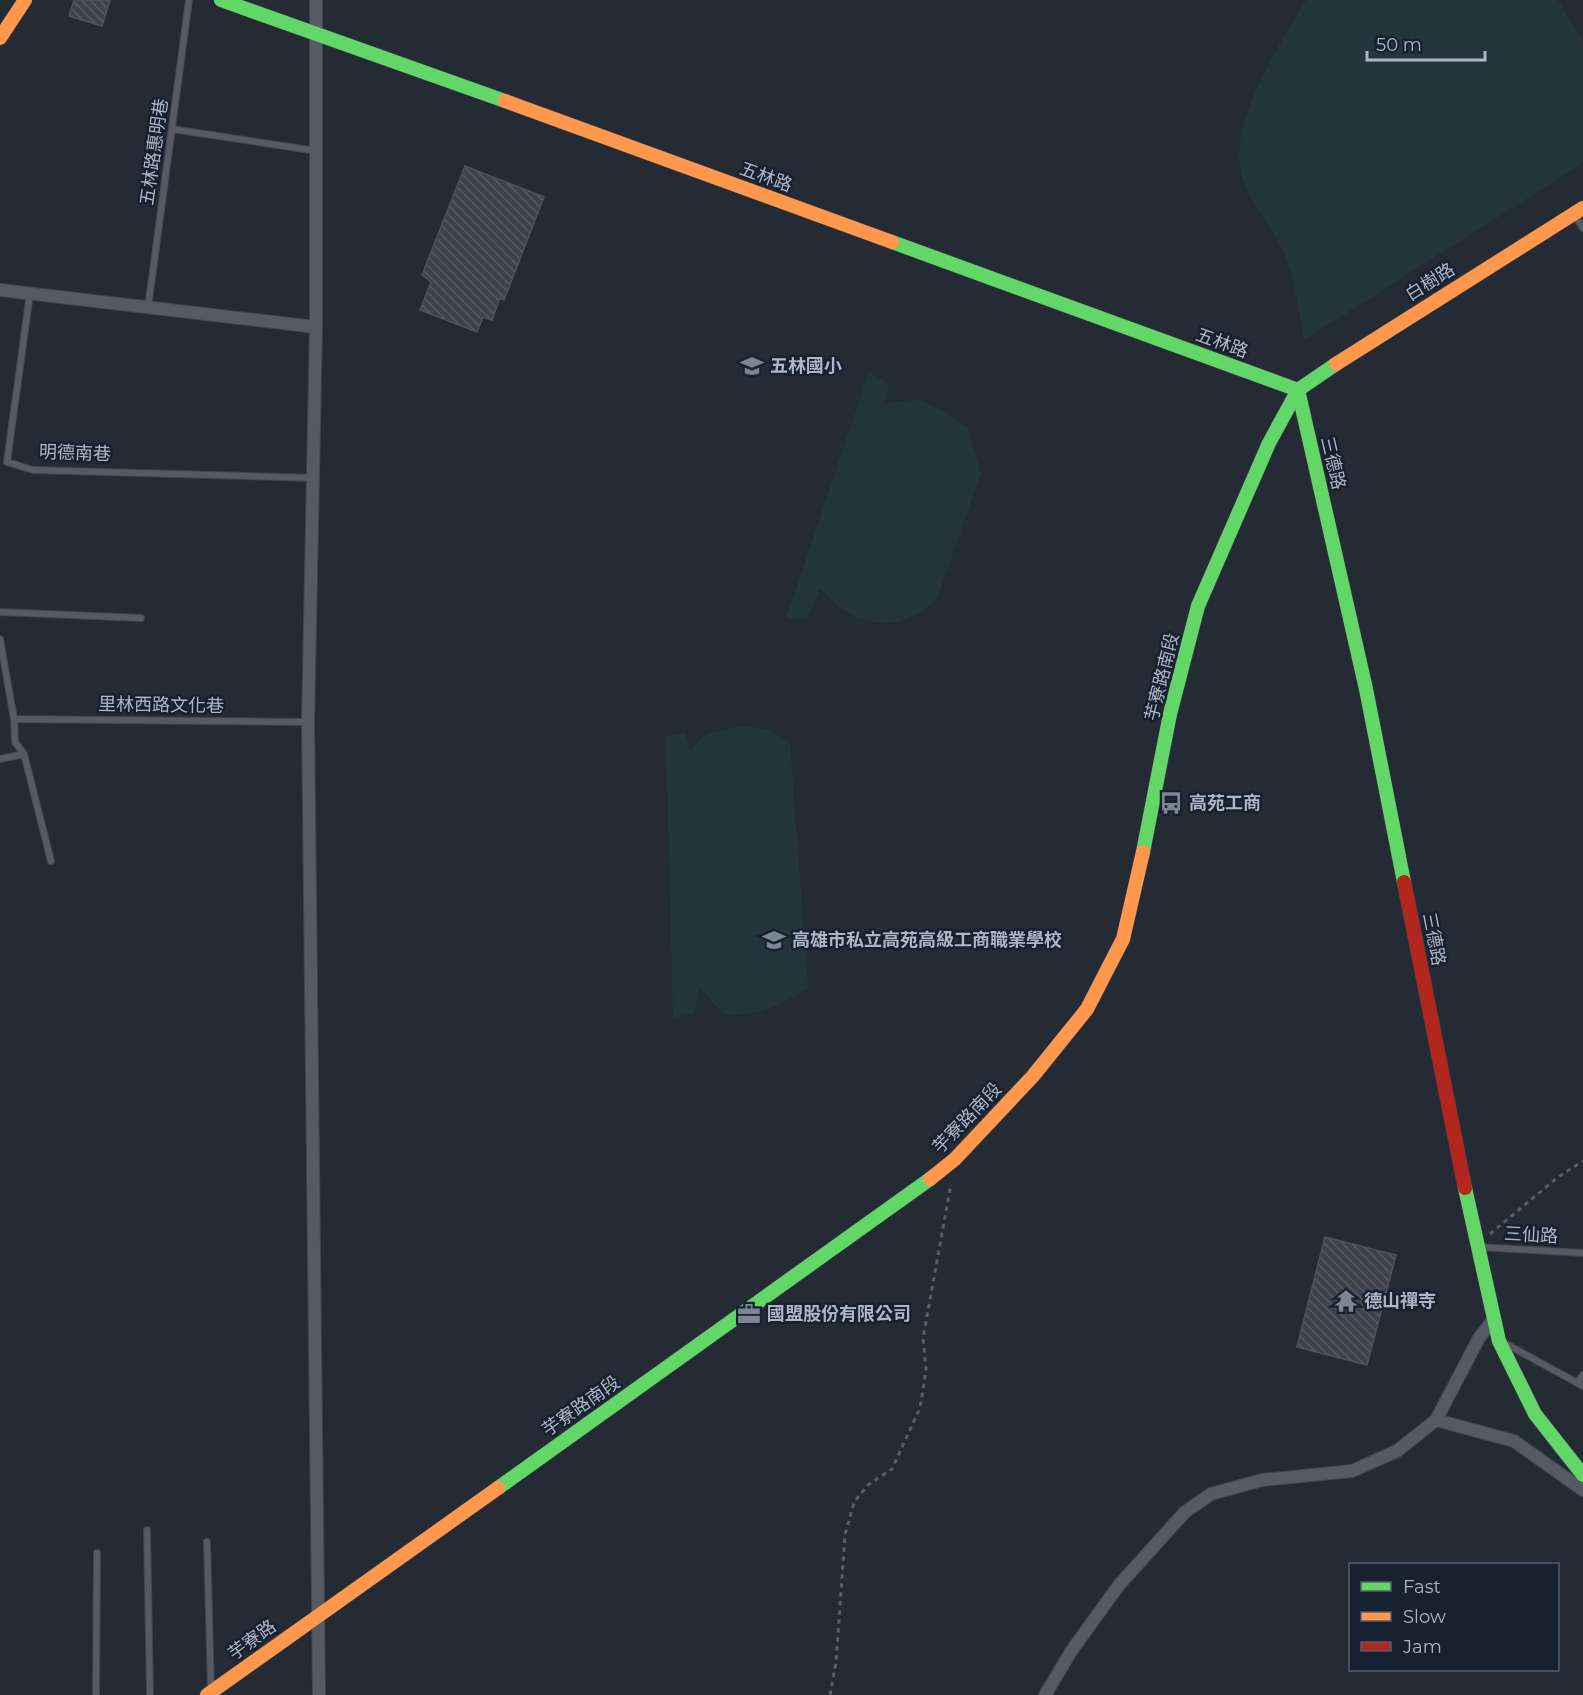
<svg xmlns="http://www.w3.org/2000/svg" width="1583" height="1695" viewBox="0 0 1583 1695" font-family="Montserrat,'Noto Sans TC',sans-serif">
<style>
.green{fill:#22363b}
.building{fill:url(#building-back-hatch);stroke:#4c535d;stroke-width:1.5}
.lines{fill:none;stroke-linecap:round;stroke-linejoin:round}
.lane-casing{stroke:#41464e;stroke-width:8}
.street-casing{stroke:#41464e;stroke-width:14}
.fast-casing{stroke:#41464e;stroke-width:15}
.slow-casing{stroke:#41464e;stroke-width:15}
.jam-casing{stroke:#41464e;stroke-width:15}
.path{stroke:#585e66;stroke-width:3;stroke-dasharray:4.5 4.5;stroke-linecap:butt}
.lane{stroke:#555a63;stroke-width:6}
.street{stroke:#555a63;stroke-width:12}
.fast{stroke:#63d668;stroke-width:14}
.slow{stroke:#ff974d;stroke-width:14}
.jam{stroke:#b3261e;stroke-width:14}
.labels{text-anchor:middle;dominant-baseline:central;stroke-width:5;stroke-linejoin:round;paint-order:stroke}
.street-label{font-size:18px;fill:#adb6c8;stroke:#182130}
.poi-label{font-size:18px;font-weight:bold;fill:#adb6c8;stroke:#182130;text-anchor:start}
</style>
<defs>
<pattern id="building-back-hatch" width="6" height="6" patternUnits="userSpaceOnUse" patternTransform="scale(1.5)"><rect width="6" height="6" fill="#3d424b"/><path d="M-1 5l2 2M0 0l6 6M5-1l2 2" fill="none" stroke="#565b63"/></pattern>
</defs>
<rect width="100%" height="100%" fill="#252b35"/>
<path class="green" d="M1306,0H1558L1583,42V163L1304,340C1299,311 1295,278 1283,251C1270,223 1244,198 1240,166C1233,116 1281,42 1306,0Z
M869,372L889,384L884,404L918,399L946,412L968,428L981,473L937,599L919,614L897,622L878,623L856,618L838,606L820,588L808,618L786,619Z
M743,726L771,730L790,744L808,988C777,1007 760,1017 723,1014L700,988L694,1013L673,1018L666,737L685,733L690,750L708,733Z"/>
<path class="building" d="M74,0H110L102,26L69,16Z
M465,166L544,197L504,300L500,298L492,320L483,317L477,332L420,310L431,282L422,275Z
M1325,1237L1396,1255L1367,1365L1297,1347Z"/>
<g class="lines">
<g class="lane-casing">
<path id="lane" d="M172,129L317,151
M1574,214L1583,228
M30,293L7,462L33,470L313,478
M148,308L189,0
M0,612L141,618
M0,639L14,719L15,742L24,754L51,861
M14,719L308,722
M0,759L24,754
M1479,1247L1583,1253
M1508,1345L1583,1386
M1577,1383L1583,1375
M147,1530L150,1695
M207,1542L211,1688
M96,1695L97,1553"/>
</g>
<g class="street-casing">
<path id="street" d="M316,0V327L308,722L319,1695
M0,290L316,327
M1436,1420L1514,1441L1583,1490
M1045,1695L1072,1650L1119,1585L1185,1512L1211,1494L1262,1480L1352,1471L1397,1451L1436,1420L1479,1338L1494,1319"/>
</g>
<g class="fast-casing">
<path id="fast" d="M221,0L505,101
M892,242L1298,390
M1298,390L1366,689L1404,882
M1143,852L1170,714L1198,606L1269,443L1298,390L1336,364
M1465,1188L1499,1341L1535,1414L1583,1475
M498,1488L930,1179"/>
</g>
<g class="slow-casing">
<path id="slow" d="M0,38L25,0
M505,101L892,242
M1336,364L1583,208
M930,1179L955,1159L1033,1076L1087,1009L1123,939L1143,852
M207,1695L498,1488"/>
</g>
<g class="jam-casing">
<path id="jam" d="M1404,882L1465,1188"/>
</g>
<path class="path" d="M1490,1234L1558,1177L1583,1161
M830,1695L836,1662L845,1535L854,1502L868,1485L892,1469L920,1408L926,1370L923,1338L951,1184"/>
<use href="#lane" class="lane"/>
<use href="#street" class="street"/>
<use href="#fast" class="fast"/>
<use href="#slow" class="slow"/>
<use href="#jam" class="jam"/>
</g>
<defs>
<g id="school-bare" transform="scale(1.8)"><path d="M0-5L7-2L0 1L-7-2ZM-4 1L0 2.5L4 1V4Q0 6-4 4Z" fill="#7d8595" stroke="#182130" stroke-width="2.5" paint-order="stroke"/></g>
<g id="bus-bare" transform="scale(1.8)"><path d="M-5-6H5V4H4V6H2V4H-2V6H-4V4H-5ZM-3.5-4V0h7V-4ZM-3.5 1.2v1.5H-2V1.2ZM2 1.2v1.5H3.5V1.2Z" fill="#7d8595" stroke="#182130" stroke-width="2.5" paint-order="stroke"/></g>
<g id="temple-bare" transform="scale(1.8)"><path d="M0-6L5-2H3V0L6.5 2.5H4V6H1.5V3h-3V6H-4V2.5H-6.5L-3 0V-2H-5Z" fill="#7d8595" stroke="#182130" stroke-width="2.5" paint-order="stroke"/></g>
<g id="office-bare" transform="scale(1.8)"><path d="M-6-3h4V-5.5h4V-3h4V5H-6ZM-1-4.5V-3h2v-1.5ZM-6 0V1H6V0Z" fill="#7d8595" stroke="#182130" stroke-width="2.5" paint-order="stroke"/></g>
</defs>
<g fill-rule="evenodd">
<use href="#school-bare" x="752" y="366"/>
<use href="#bus-bare" x="1171" y="803"/>
<use href="#school-bare" x="774" y="940"/>
<use href="#temple-bare" x="1346" y="1301"/>
<use href="#office-bare" x="749" y="1314"/>
</g>
<g class="labels">
<g class="street-label">
<text transform="translate(154 152) rotate(-82)">五林路惠明巷</text>
<text transform="translate(766 177) rotate(20)">五林路</text>
<text transform="translate(1430 282) rotate(-32)">白樹路</text>
<text transform="translate(1222 343) rotate(20)">五林路</text>
<text transform="translate(75 453) rotate(2)">明德南巷</text>
<text transform="translate(1333 463) rotate(77)">三德路</text>
<text transform="translate(1162 677) rotate(-76)">芋寮路南段</text>
<text transform="translate(161 705) rotate(1)">里林西路文化巷</text>
<text transform="translate(1434 939) rotate(79)">三德路</text>
<text transform="translate(967 1118) rotate(-46)">芋寮路南段</text>
<text transform="translate(1531 1235) rotate(3)">三仙路</text>
<text transform="translate(581 1406) rotate(-35)">芋寮路南段</text>
<text transform="translate(252 1640) rotate(-36)">芋寮路</text>
</g>
<g class="poi-label">
<text x="770" y="366">五林國小</text>
<text x="1189" y="803">高苑工商</text>
<text x="792" y="940">高雄市私立高苑高級工商職業學校</text>
<text x="1364" y="1301">德山禪寺</text>
<text x="767" y="1314">國盟股份有限公司</text>
</g>
</g>
<rect x="1349" y="1563" width="210" height="108" fill="#182130" stroke="#545d6d" stroke-width="1.5"/>
<rect x="1361" y="1582" width="30" height="9" fill="#63d668" stroke="#545d6d" stroke-width="1.5"/>
<text x="1403" y="1593" font-size="18" fill="#adb6c8">Fast</text>
<rect x="1361" y="1612" width="30" height="9" fill="#ff974d" stroke="#545d6d" stroke-width="1.5"/>
<text x="1403" y="1623" font-size="18" fill="#adb6c8">Slow</text>
<rect x="1361" y="1642" width="30" height="9" fill="#b3261e" stroke="#545d6d" stroke-width="1.5"/>
<text x="1403" y="1653" font-size="18" fill="#adb6c8">Jam</text>
<path d="M1367 51v9h118v-9" fill="none" stroke="#adb6c8" stroke-width="3"/>
<text x="1376" y="51" font-size="18" fill="#adb6c8" stroke="#182130" stroke-width="4.5" paint-order="stroke">50 m</text>
</svg>
